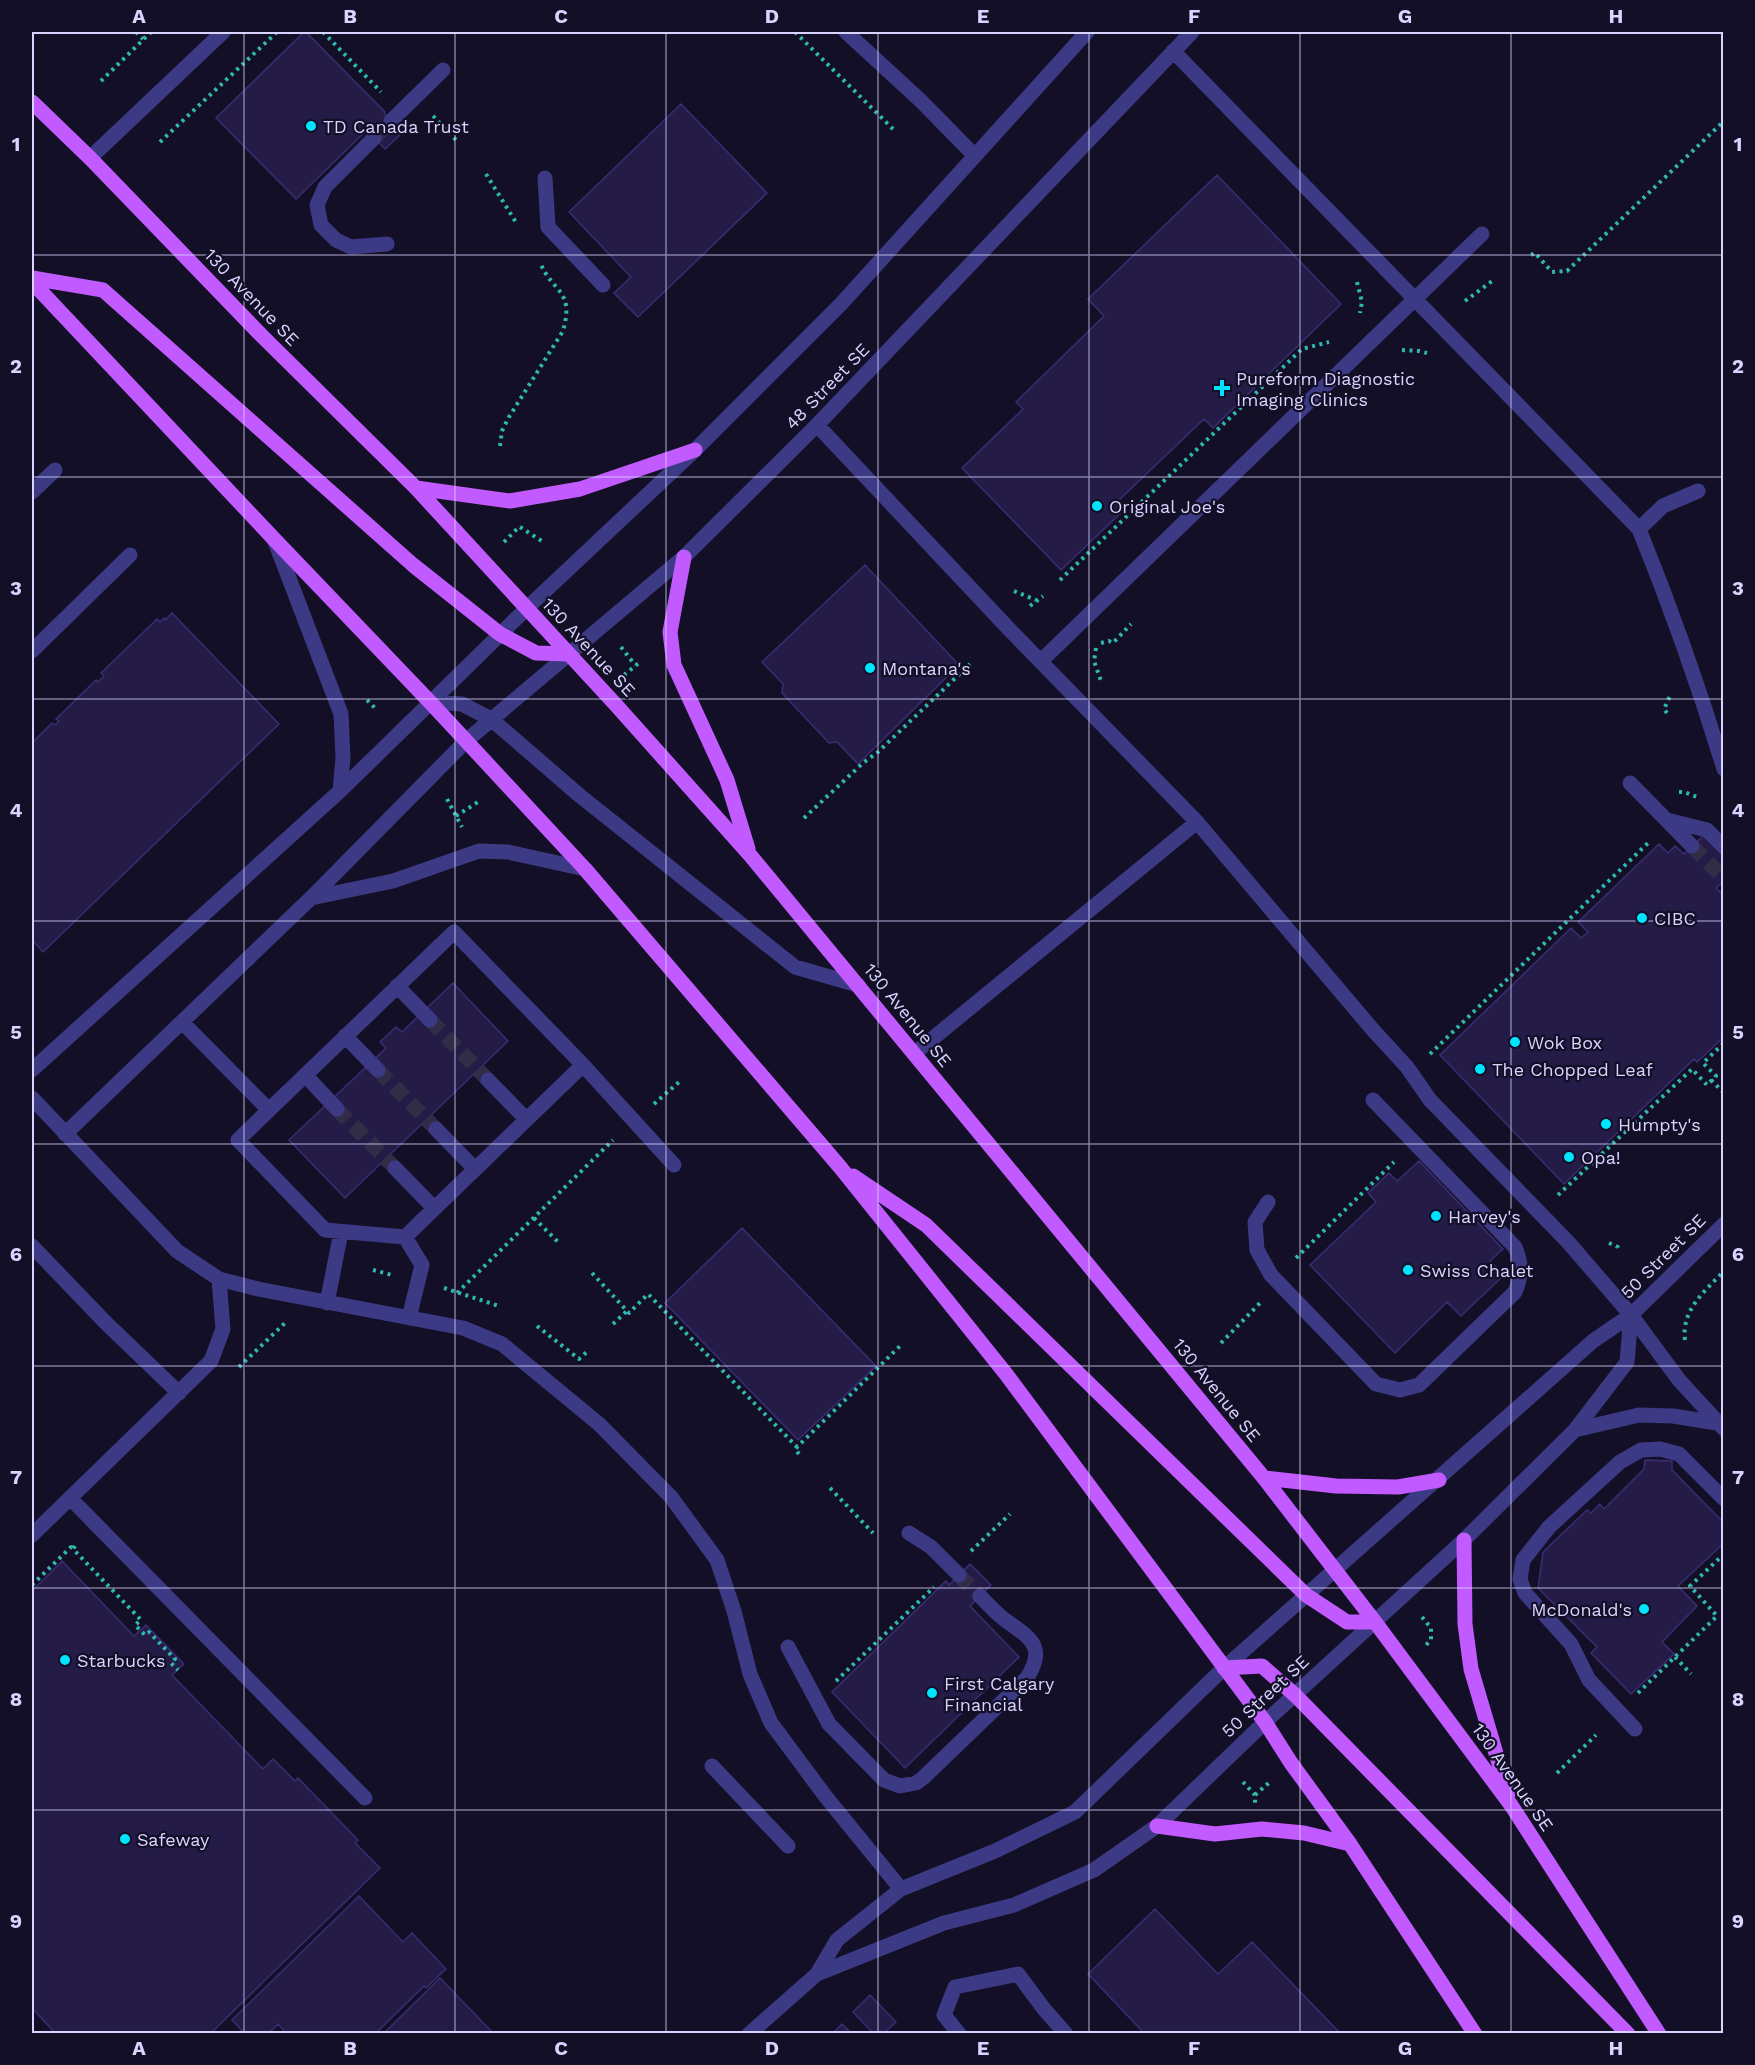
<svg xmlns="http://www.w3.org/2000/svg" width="1755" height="2065" viewBox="0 0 1755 2065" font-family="'Work Sans',sans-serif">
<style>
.building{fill:#241b47;stroke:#3b2d73;stroke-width:1.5}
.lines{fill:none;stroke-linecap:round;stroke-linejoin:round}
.minor-tunnel{stroke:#312d47;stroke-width:15;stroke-dasharray:15 8;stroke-linecap:butt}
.path{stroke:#2fb8b0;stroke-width:4;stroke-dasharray:3 4.5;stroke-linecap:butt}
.minor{stroke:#3d3a85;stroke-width:15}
.major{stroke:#c25bff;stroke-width:15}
.grid{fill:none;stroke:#d9d4ff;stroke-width:1.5;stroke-opacity:0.55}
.poi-dot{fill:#00e5ff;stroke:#130f26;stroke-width:2}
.labels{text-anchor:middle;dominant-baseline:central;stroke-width:4.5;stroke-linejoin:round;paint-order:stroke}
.poi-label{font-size:18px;fill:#d9d4ff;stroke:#130f26;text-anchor:start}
.street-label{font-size:18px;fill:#d9d4ff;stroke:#130f26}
.neatline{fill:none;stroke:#d9d4ff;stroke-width:2}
.grid-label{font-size:20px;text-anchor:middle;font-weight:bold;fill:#d9d4ff}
</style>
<rect width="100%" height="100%" fill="#130f26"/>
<path class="building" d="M304,32H306L385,112L384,113L402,133L385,149L367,130L296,199L216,118Z
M681,104L767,193L638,317L614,293L631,277L569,212Z
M1217,175L1341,304L1213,428L1204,419L1118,501L1126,508L1061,570L962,468L1023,409L1016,402L1104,316L1088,299Z
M865,565L959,665L858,764L837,742L829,743L782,693L783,684L762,662Z
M172,613L279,724L43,952L32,940V743L52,723L55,725L59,721L56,719L96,680L98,682L104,676L101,673L157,619L160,622L164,618L165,620Z
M1704,835L1724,855V881L1716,888L1724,896V1037L1697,1062L1694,1059L1564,1184L1440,1055L1571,928L1581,938L1588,932L1578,922L1659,844L1668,853L1675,846L1684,854Z
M453,983L508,1041L345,1198L289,1140L386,1048L380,1042L396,1027L402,1032Z
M1419,1161L1503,1249L1490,1261L1504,1275L1461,1316L1447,1302L1395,1353L1310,1265L1376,1202L1368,1193L1389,1173L1397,1181Z
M742,1228L876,1366L798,1440L665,1303Z
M1645,1460L1672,1461V1470L1724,1523V1543L1678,1586L1697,1606L1662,1642L1674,1654L1631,1694L1591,1653L1597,1647L1538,1588L1543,1552L1587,1510L1591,1513L1600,1504L1604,1509L1644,1469Z
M62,1561L134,1636L146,1625L184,1664L172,1675L263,1769L273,1759L295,1781L298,1778L358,1840L355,1843L380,1868L210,2034H56L32,2008V1591Z
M970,1564L991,1585L970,1606L1019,1657L905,1768L832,1692L946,1581L949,1585Z
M359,1896L403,1942L412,1933L446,1969L426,1988L424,1986L375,2034H287L278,2024L268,2034H245L232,2020Z
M1155,1909L1218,1974L1252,1942L1341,2034H1145L1088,1974Z
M440,1978L494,2034H383Z
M870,1995L896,2022L883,2034H874L853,2012Z
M842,2024L852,2034H832Z"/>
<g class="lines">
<path class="minor-tunnel" d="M374,138L391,121
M1692,846L1724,878
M430,1020L488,1080
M378,1070L436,1129
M337,1109L395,1168
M959,1575L980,1596"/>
<path class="path" d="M136,32L143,39
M323,32L381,92
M795,32L893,129
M101,81L151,32
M433,116L457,141
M160,142L277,32
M486,174L517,224
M1531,255L1535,253L1552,272L1567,271L1724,121
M1357,282L1362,302L1360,313
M1465,301L1495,279
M1402,350L1419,351L1427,353
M500,446L502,431L509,417L563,331C575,289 552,293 540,262
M520,527L545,543
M504,542L518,528
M1060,580L1302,349L1329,342
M1014,591L1036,600
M1030,606L1043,596
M1101,643L1109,641L1113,643L1131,624
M621,647L635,665
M1096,648L1094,661L1101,681
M624,675L640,662
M367,700L376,709
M1667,713L1664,709L1670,696
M1679,792H1684L1700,798
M447,799L462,827
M456,816L478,802
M804,818L863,763L878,752L970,664
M1430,1054L1649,842
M1711,1080L1724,1093
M654,1104L679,1082
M1558,1195L1692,1069L1707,1085L1716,1076L1703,1063L1724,1043
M534,1218L560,1244
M1609,1243L1618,1247L1619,1251
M1296,1258L1394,1162
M373,1270L392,1275
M592,1273L629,1313L648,1294L797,1447
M444,1288L499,1306
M457,1293L613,1140
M613,1324L628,1310
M537,1326L579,1359L589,1350
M1685,1340C1681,1310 1705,1291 1724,1271
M1221,1343L1260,1303
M239,1367L286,1322
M799,1454L795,1449L797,1447L900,1346
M830,1488L873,1533
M75,1546L73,1549L141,1620L135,1625L145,1635L149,1632L175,1659L171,1663L178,1670
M971,1551L1010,1514
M32,1585L71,1547L72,1548
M1422,1617L1431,1628V1640L1425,1646
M1675,1657L1691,1674
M836,1681L934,1587
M1638,1693L1717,1616L1690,1586L1724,1554
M1557,1773L1596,1735
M1243,1782L1255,1795V1803
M1255,1795L1271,1781"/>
<path class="minor" d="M846,32L921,101L974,155
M1173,51L1639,529C1671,608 1699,687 1724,769
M391,121L443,70
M374,138L325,187L317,205L321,225L336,240L351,247L387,244
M90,158L223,32
M545,178L548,227L603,285
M817,425L1008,628L1197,822L1373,1030L1407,1067L1430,1100L1568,1242L1631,1315L1679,1380L1724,1429
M32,492L55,470
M1639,529L1663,506L1698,491
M274,539L341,714L343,758L340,791
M32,651L130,555
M1041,661L1482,234
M430,702L462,704L491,719L579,795L795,967L858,985
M1630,783L1692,846
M1667,820L1707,830L1724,847
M311,898L393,881L479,851L508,852L585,869
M397,986L430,1020
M183,1023L269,1110L454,932L583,1065L405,1237L325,1230L238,1140L269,1110
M345,1036L378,1070
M915,1053L1197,822
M583,1065L674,1165
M32,1070L340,791L527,608L695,450L841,304L1087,32
M305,1075L337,1109
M488,1080L526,1119
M32,1098L177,1251L219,1279L258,1289L463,1328L502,1344L599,1424L671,1497L717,1560L734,1611L750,1674L771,1723L826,1797L901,1889
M436,1129L475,1169
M65,1134L311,898L466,741L684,557L817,425L1192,32
M395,1168L434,1208
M1268,1202L1255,1222L1257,1250L1271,1275L1376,1384L1400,1390L1419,1385L1515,1292C1522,1275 1522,1264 1515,1247L1373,1100
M405,1237L422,1265L409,1318
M32,1246L106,1323L179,1393
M327,1303L341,1232
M1575,1430L1639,1415L1673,1416L1717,1423
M70,1498L365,1798
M909,1533L931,1547L959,1575
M32,1535L211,1361L223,1329L219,1279
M788,1647L829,1724L884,1780L900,1786L916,1783L923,1778L1027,1678C1046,1648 1032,1639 1008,1622C997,1615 989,1605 980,1596
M1635,1729L1589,1680L1571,1644L1525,1593L1520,1579L1523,1560L1549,1527L1620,1462L1641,1450L1660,1449L1679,1454L1724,1499
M712,1766L788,1846
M817,1974L944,1923L1014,1905L1094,1870L1157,1826L1265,1722L1464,1540L1575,1430L1627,1362L1631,1315
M749,2034L817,1974L837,1940L901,1889L995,1851L1075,1812L1224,1668L1593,1341L1631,1315L1724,1224
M959,2034L944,2015L955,1987L1018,1974L1044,2009L1066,2034"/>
<path class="major" d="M32,102L90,158L261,335L416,488L616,705L750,855L1264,1478L1375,1622L1511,1805L1659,2034
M32,278L103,290L413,565L500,634L536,653L569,654
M32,282L274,539L430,702L585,869L840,1167L1006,1374L1265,1722L1291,1763L1350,1844L1475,2034
M416,488L510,501L580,489L695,450
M684,557L670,632L674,665L727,780L748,849
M853,1176L926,1225L1306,1595L1347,1622H1375
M1264,1478L1336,1486L1398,1487L1439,1480
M1464,1540L1465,1624L1471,1669L1508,1794
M1224,1668L1262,1666L1295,1695L1628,2034
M1157,1826L1215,1834L1262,1829L1304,1833L1350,1844"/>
</g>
<path class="grid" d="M244,32V2034M455,32V2034M666,32V2034M878,32V2034M1089,32V2034M1300,32V2034M1511,32V2034M32,255H1724M32,477H1724M32,699H1724M32,921H1724M32,1144H1724M32,1366H1724M32,1588H1724M32,1810H1724"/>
<g class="poi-dot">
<circle cx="311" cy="126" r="6"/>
<path d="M1219 379h6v6h6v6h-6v6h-6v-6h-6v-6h6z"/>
<circle cx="1097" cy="506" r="6"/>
<circle cx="870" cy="668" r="6"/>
<circle cx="1642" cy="918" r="6"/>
<circle cx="1515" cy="1042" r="6"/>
<circle cx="1480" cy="1069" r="6"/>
<circle cx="1606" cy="1124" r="6"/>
<circle cx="1569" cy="1157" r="6"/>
<circle cx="1436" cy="1216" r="6"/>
<circle cx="1408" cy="1270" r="6"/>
<circle cx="1644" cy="1609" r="6"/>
<circle cx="65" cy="1660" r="6"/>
<circle cx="932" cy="1693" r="6"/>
<circle cx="125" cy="1839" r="6"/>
</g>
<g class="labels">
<g class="poi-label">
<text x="323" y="126">TD Canada Trust</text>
<text x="1236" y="378">Pureform Diagnostic<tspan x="1236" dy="21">Imaging Clinics</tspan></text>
<text x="1109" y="506">Original Joe's</text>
<text x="882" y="668">Montana's</text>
<text x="1654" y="918">CIBC</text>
<text x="1527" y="1042">Wok Box</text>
<text x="1492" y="1069">The Chopped Leaf</text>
<text x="1618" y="1124">Humpty's</text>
<text x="1581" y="1157">Opa!</text>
<text x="1448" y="1216">Harvey's</text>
<text x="1420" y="1270">Swiss Chalet</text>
<text x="1632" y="1609" text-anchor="end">McDonald's</text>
<text x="77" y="1660">Starbucks</text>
<text x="944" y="1683">First Calgary<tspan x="944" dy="21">Financial</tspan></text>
<text x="137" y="1839">Safeway</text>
</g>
<g class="street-label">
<text transform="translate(252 297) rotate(46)">130 Avenue SE</text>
<text transform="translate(827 386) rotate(-46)">48 Street SE</text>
<text transform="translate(589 647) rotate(47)">130 Avenue SE</text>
<text transform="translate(908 1015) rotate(51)">130 Avenue SE</text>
<text transform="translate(1663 1256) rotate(-45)">50 Street SE</text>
<text transform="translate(1217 1390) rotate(51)">130 Avenue SE</text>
<text transform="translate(1265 1696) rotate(-43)">50 Street SE</text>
<text transform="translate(1513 1777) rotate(55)">130 Avenue SE</text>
</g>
</g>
<rect width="1755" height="2065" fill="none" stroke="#130f26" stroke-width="66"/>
<rect x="33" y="33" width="1689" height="1999" class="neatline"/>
<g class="grid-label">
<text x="139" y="23">A</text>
<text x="350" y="23">B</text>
<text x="561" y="23">C</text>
<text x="772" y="23">D</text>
<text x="983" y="23">E</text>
<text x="1194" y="23">F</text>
<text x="1405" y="23">G</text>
<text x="1616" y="23">H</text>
<text x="16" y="151">1</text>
<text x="1738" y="151">1</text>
<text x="16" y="373">2</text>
<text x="1738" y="373">2</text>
<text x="16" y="595">3</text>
<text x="1738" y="595">3</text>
<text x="16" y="817">4</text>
<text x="1738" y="817">4</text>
<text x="16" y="1039">5</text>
<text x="1738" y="1039">5</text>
<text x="16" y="1261">6</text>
<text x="1738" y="1261">6</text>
<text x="16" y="1484">7</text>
<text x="1738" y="1484">7</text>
<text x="16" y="1706">8</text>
<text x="1738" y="1706">8</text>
<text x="16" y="1928">9</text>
<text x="1738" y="1928">9</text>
<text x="139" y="2055">A</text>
<text x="350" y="2055">B</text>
<text x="561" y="2055">C</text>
<text x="772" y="2055">D</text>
<text x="983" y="2055">E</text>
<text x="1194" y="2055">F</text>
<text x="1405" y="2055">G</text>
<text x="1616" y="2055">H</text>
</g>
</svg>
